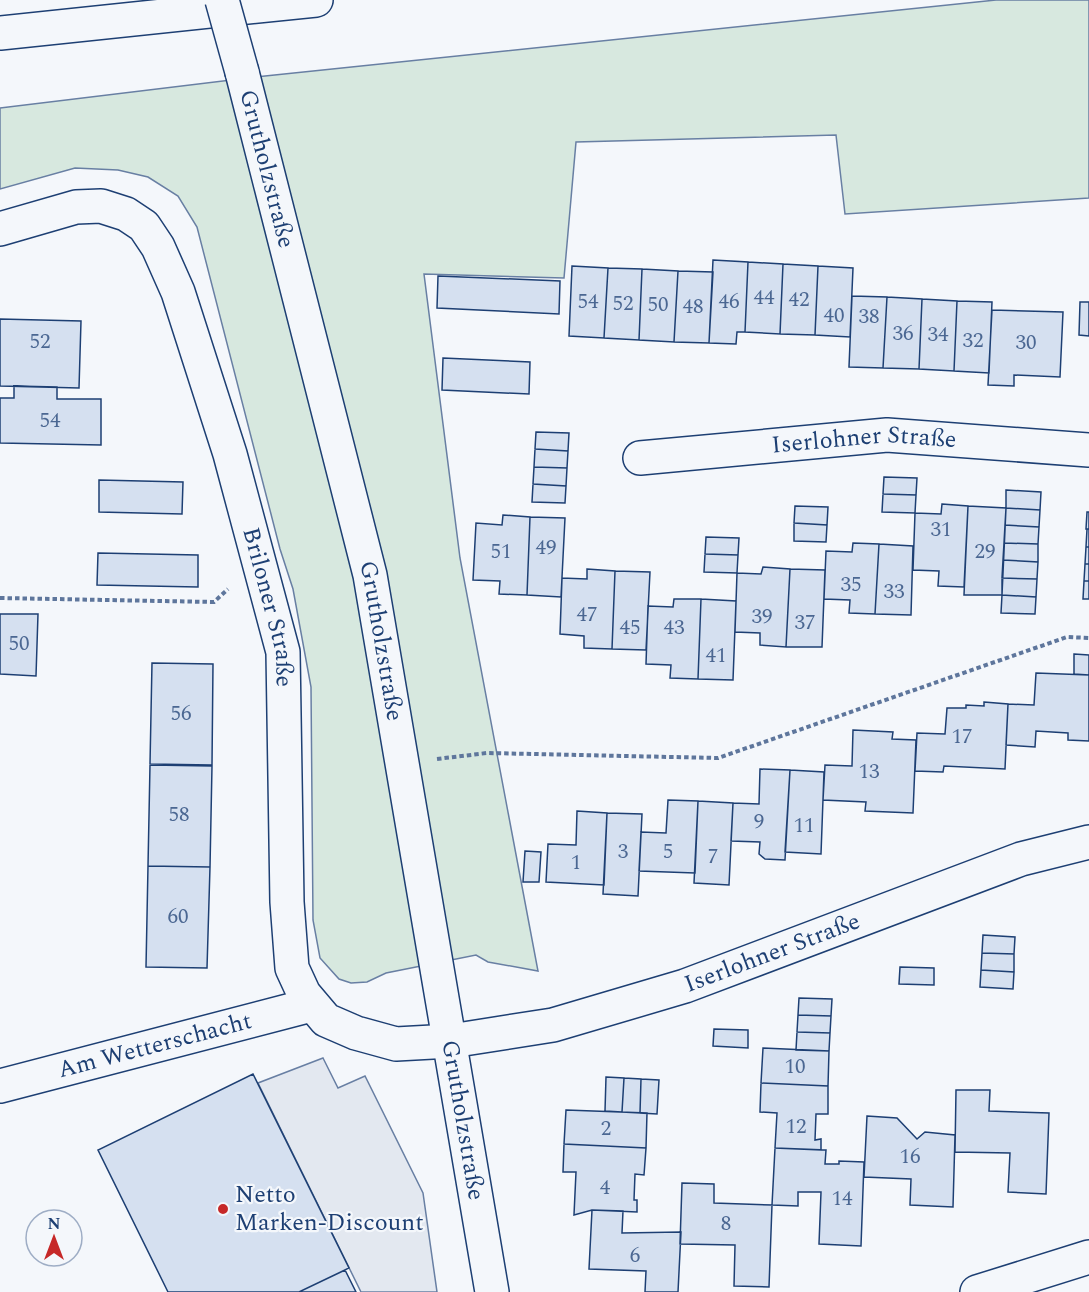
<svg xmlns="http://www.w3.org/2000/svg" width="1089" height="1292" viewBox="0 0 1089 1292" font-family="Spectral,serif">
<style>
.green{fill:#d7e8df;stroke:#687fa3;stroke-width:1.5}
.parking{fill:#e3e8f0;stroke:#687fa3;stroke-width:1.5}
.building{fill:#d5e0f0;stroke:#1d3f73;stroke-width:1.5}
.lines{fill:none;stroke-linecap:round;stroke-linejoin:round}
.street-casing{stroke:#1d3f73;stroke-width:36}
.secondary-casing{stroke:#1d3f73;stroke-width:36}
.highway-casing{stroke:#1d3f73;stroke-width:36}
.path{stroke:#5e769c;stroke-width:4;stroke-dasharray:4.5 3;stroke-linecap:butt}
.street{stroke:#f4f7fb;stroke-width:33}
.secondary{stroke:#f4f7fb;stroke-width:33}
.highway{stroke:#f4f7fb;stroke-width:33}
.street-bridge-casing{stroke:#1d3f73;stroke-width:36;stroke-linecap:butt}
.street-bridge{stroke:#f4f7fb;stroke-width:33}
.poi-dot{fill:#c62828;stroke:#f4f7fb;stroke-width:2}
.labels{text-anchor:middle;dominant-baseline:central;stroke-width:4.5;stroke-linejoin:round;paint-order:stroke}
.number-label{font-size:21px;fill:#4b6792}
.street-label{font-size:24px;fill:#1d3f73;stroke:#f4f7fb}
.poi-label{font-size:24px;fill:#1d3f73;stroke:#f4f7fb;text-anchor:start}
</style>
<rect width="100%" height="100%" fill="#f4f7fb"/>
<path class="green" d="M996,0H1089V198L845,214L836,135L576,142L564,278L424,274L460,558L538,971L488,962L476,955L386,973L367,982L351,983L339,979L320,958L313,920L311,687L293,589L280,549L197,227L178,196L148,177L118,170L75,168L0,189V108L265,76Z"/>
<path class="parking" d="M323,1058L338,1088L365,1076L423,1193L437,1292H361L258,1083Z"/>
<path class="building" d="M713,260L748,262L745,332H737L736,344L709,343Z
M748,262L783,264L780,334L745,332Z
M783,264L818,266L815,335L780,334Z
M572,266L608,268L604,338L569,336Z
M818,266L853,268L850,337L815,335Z
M608,268L642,269L639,340L604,338Z
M642,269L678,271L674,342L639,340Z
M678,271L713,272L709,343L674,342Z
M438,276L560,281L559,314L437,308Z
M852,296L887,297L883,368L849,367Z
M887,297L922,299L919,369L883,368Z
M922,299L957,301L954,371L919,369Z
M957,301L992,302L989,373L954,371Z
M1080,302H1089V336L1079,335Z
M992,310L1063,312L1060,377L1014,375V386L988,385Z
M0,319L81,321L79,388L0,386Z
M443,358L530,362L529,394L442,390Z
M14,386L57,387V399H101V445L0,443V398H14Z
M536,432L569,433L568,451L535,449Z
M535,449L568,451L567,468L534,467Z
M534,467L567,468L566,486L533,484Z
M884,477L917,478L916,495L883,494Z
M99,480L183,482L182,514L99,512Z
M533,484L566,486L565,503L532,502Z
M1006,490L1041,492L1040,510L1006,508Z
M883,494L916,495L915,513L882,512Z
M942,504L968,506L964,587L938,586L939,571L913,570L915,513L941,514Z
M795,506L828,507L827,525L794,523Z
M968,506L1006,508L1002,595H964Z
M1006,508L1040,510L1039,527L1005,525Z
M1087,512H1089V529H1086Z
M503,515L530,517L527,595L499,594L500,581L473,580L476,523L502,525Z
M530,517L565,518L561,597L527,595Z
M794,523L827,525L826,542L794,541Z
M1005,525L1039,527L1038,544L1004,543Z
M1087,529H1089V547H1086Z
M706,537L739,538L738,555L705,554Z
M853,543L879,544L875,614L849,613L850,600L824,599L826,551L852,552Z
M1004,543L1038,544V562L1003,560Z
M879,544L913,546L911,615L875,614Z
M1086,547H1089V564H1085Z
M98,553L198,555V587L97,585Z
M705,554L738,555L737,573L704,572Z
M1003,560L1038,562L1037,579L1002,578Z
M1085,564H1089V581H1084Z
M763,567L790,569L786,647L760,645V633L735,632L737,573L761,574Z
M587,569L615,571L612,649L584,648V636L560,634L562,578L587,579Z
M790,569L825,570L822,647H786Z
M615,571L650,572L646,650L612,649Z
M1002,578L1037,579L1036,597L1002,595Z
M1084,581H1089V599H1083Z
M1002,595L1036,597L1035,614L1001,613Z
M674,599H701L698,679L670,678L671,665L646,664L648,606L673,607Z
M701,599L736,601L733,680L698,679Z
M0,614H38L36,676L0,674Z
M1074,654L1089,655V675L1074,674Z
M152,663L213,664L212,765L150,764Z
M1036,673L1089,675V741L1068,740V733L1036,731L1035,747L1006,745L1008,704L1034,705Z
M984,702L1008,704L1005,769L944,766L943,772L915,771L917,733L945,734L947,708H966V705L984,706Z
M853,730L893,732L892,739L916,740L913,813L865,811L866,802L823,800L825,765L852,766Z
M150,765L212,766L210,867L148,866Z
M760,769L790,770L785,860L765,859L759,854L760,842L731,841L733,803L759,804Z
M790,770L824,772L821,854L785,852Z
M668,800L698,801L695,873L639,871L641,832L666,833Z
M698,801L733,803L729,885L694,883Z
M577,811L607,813L604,885L546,882L548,844L576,845Z
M607,813L642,814L638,896L603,894Z
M525,851L541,852L539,882H523Z
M148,866L210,867L207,968L146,967Z
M983,935L1015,937L1014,954L982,953Z
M982,953L1014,954V972L981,970Z
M900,967L934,968V985L899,984Z
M981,970L1014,972L1013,989L980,987Z
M799,998L832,999L831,1016L798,1015Z
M798,1015L831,1016L830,1033L797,1032Z
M714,1029L748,1030V1048L713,1046Z
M797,1032L830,1033L829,1051L796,1050Z
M763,1048L829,1051L828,1086L761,1083Z
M253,1074L349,1268L299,1292H168L98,1150Z
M606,1077L624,1078L622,1112L605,1111Z
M624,1078L641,1079L640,1113L622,1112Z
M641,1079L659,1080L657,1114L640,1113Z
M761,1083L828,1086V1114H816L815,1140L821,1139V1150L775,1148L777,1113L760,1112Z
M956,1090H990L989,1111L1049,1113L1046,1194L1008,1192L1010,1153L955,1152Z
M566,1110L647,1113L646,1148L564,1144Z
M867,1116L897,1118L917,1139L925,1132L955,1135L953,1207L910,1205L911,1179L864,1177Z
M564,1144L646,1148L644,1175L635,1174L634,1200H637V1212L592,1210L574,1215L576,1172H563Z
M775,1148L826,1150L825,1164H839V1161L864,1162L861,1246L819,1244L821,1192H798V1206L772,1205Z
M682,1183L714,1184V1203L772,1205L769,1287L734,1286L735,1245L680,1244Z
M592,1210L623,1211L622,1233L681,1232L678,1292H645L646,1271L589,1269Z
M345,1270L356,1292H299Z"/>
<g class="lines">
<g class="street-casing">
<g id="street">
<path id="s1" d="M242,72L370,575L492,1292"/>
<path id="s2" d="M0,229L76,207L101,206L126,214L144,226L158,247L178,292L230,454L283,652L287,902L292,968L304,994L326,1020L356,1033L396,1044L451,1041L553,1025L685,986L1021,859L1089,842"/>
<path id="s3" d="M640,458L887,435L1089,450"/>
<path id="s4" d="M0,1086L311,1005"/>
</g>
</g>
<g class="secondary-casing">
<path id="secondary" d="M977,1292L1089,1257"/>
</g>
<g class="highway-casing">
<path id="highway" d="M0,33L316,0"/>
</g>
<path class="path" d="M0,598L214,602L228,589
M437,759L487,753L718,758L1067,637L1089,638"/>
<use href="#street" class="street"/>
<use href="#secondary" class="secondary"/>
<use href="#highway" class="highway"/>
<g class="street-bridge-casing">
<path id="street-bridge" d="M222,0L242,72"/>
</g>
<use href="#street-bridge" class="street-bridge"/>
</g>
<circle class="poi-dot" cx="223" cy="1209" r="6"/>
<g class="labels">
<g class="number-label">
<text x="764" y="298">44</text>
<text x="799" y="300">42</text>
<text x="588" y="302">54</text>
<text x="729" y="302">46</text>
<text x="623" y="304">52</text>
<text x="658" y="305">50</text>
<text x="693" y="307">48</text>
<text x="834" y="316">40</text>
<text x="869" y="317">38</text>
<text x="903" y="334">36</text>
<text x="938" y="335">34</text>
<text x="973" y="341">32</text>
<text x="40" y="342">52</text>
<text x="1026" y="343">30</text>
<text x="50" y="421">54</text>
<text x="941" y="530">31</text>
<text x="546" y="548">49</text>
<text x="501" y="552">51</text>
<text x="985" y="552">29</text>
<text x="851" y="585">35</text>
<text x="894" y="592">33</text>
<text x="587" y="615">47</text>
<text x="762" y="617">39</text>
<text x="805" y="623">37</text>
<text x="630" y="628">45</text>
<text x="674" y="628">43</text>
<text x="19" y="644">50</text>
<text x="716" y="656">41</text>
<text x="181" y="714">56</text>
<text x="962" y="737">17</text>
<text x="869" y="772">13</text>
<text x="179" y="815">58</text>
<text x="759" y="822">9</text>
<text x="804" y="826">11</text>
<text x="623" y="852">3</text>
<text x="668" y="852">5</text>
<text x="713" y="857">7</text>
<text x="576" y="863">1</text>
<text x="178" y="917">60</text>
<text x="795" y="1067">10</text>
<text x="796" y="1127">12</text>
<text x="606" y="1129">2</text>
<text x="910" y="1157">16</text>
<text x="605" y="1188">4</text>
<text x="842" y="1199">14</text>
<text x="726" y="1224">8</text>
<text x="635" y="1256">6</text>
</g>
<g class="street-label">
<text stroke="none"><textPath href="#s1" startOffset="100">Grutholzstraße</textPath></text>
<text stroke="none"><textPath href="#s3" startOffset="225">Iserlohner Straße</textPath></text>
<text stroke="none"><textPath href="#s2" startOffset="555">Briloner Straße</textPath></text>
<text stroke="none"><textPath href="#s1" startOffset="586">Grutholzstraße</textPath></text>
<text stroke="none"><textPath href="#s2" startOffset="1444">Iserlohner Straße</textPath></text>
<text stroke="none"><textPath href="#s4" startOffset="160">Am Wetterschacht</textPath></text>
<text stroke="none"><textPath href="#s1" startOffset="1072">Grutholzstraße</textPath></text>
</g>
<g class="poi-label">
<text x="235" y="1195">Netto<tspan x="235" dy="28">Marken-Discount</tspan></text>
</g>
</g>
<g transform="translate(54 1238)"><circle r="28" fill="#f4f7fb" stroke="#9eadc5" stroke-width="1.5"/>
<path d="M0-4.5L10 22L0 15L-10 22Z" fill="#c62828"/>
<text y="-9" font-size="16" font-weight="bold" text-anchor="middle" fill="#1d3f73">N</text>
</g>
</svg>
